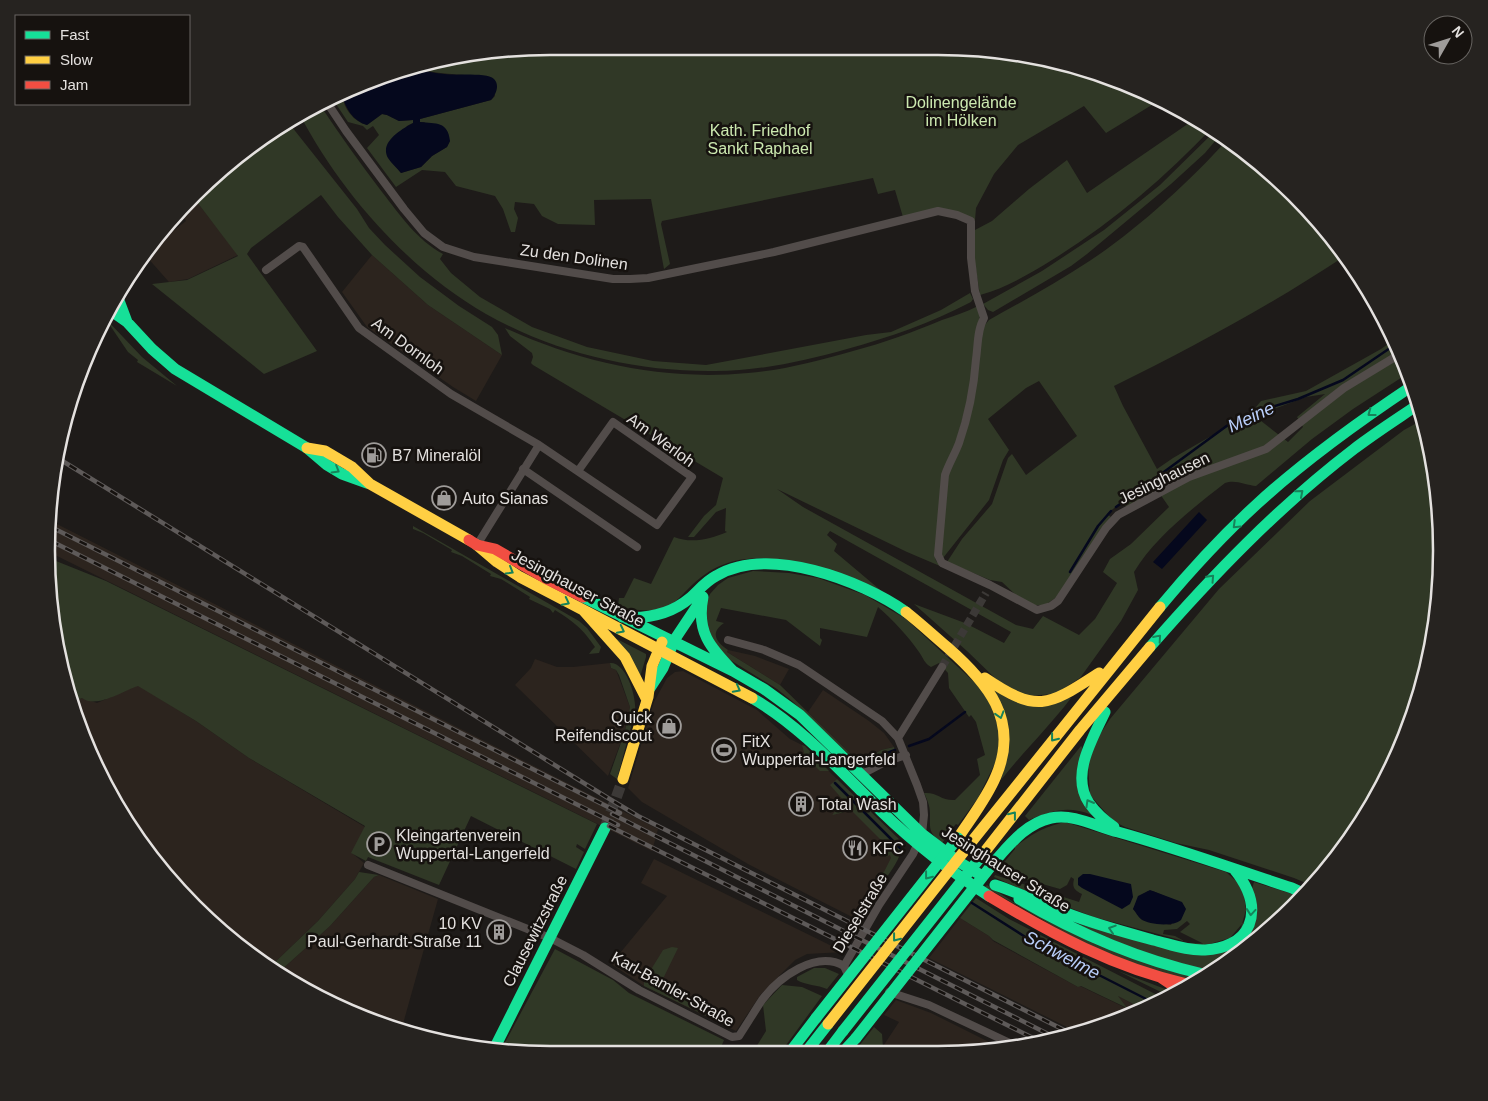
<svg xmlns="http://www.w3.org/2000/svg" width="1488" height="1101" viewBox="0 0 1488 1101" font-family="Helvetica,sans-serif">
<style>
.built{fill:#2c241e}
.green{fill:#303826;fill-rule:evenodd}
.water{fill:#05081d}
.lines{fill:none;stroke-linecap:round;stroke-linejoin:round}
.stream{stroke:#05081d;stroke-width:2.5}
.street-tunnel{stroke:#3c3937;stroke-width:8;stroke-dasharray:8 4;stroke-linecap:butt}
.secondary-tunnel{stroke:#3c3937;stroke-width:11;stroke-dasharray:11 5.5;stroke-linecap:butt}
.street{stroke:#524c4a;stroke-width:8}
.fast{stroke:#16e098;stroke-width:11}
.slow{stroke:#ffcf43;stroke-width:11}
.jam{stroke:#f24e42;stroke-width:11}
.rail-casing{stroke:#5e5a59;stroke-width:4.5}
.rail{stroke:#16120f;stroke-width:2.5;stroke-dasharray:8;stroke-linecap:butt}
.fast-bridge{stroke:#16e098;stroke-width:11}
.slow-bridge{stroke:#ffcf43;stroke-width:11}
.oneway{stroke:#16835a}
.labels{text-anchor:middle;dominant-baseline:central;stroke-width:5;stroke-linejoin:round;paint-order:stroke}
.park-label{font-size:16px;fill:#cce9b0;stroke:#16120f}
.street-label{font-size:16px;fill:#e4e1df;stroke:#16120f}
.poi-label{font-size:16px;fill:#e4e1df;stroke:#16120f;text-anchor:start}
.water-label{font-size:18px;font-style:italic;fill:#b9cefa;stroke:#16120f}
.rim{fill:none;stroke:#e4e1df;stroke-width:2.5}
</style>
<rect width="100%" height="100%" fill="#1e1b19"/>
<path class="built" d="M194,198L238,255L188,279L169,282L146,256L161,234L164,238L186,221L179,211Z
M372,255L428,305L502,355L476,401L453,387L367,327L342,292Z
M51,521L658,829L652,851L51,553Z
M728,650L755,656L789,669L780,685L727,652Z
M535,659L557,667H573L610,663L611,668L616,670L630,707L625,731L608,776L515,685L531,668Z
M683,671L757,710L790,739L802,745L837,779L833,783L900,850L860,921L748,864L642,802L628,788L654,702L667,678L675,672Z
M138,685L196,721L249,758L365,827L352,853L364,863L355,879L318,921L270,967L218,930L151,858L85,743L73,702L82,698L97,703Z
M823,690L869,721L884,733L894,747L881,750L860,763L808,712Z
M654,859L844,952L807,954L795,960L761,994L736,1031L644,986L611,964L667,896L641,883Z
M379,875L438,899L401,1031L389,1028L299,987L278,973L330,926L374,877Z
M960,918L989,936L993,941L1078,987L1080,986L1126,1008L1116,995L1143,1009L1131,1016L1075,1031L929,958Z
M896,1000L931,1013L1005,1050L880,1051L899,1022L884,1015Z"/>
<path class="green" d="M550,46L970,47L1068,63L1131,85L1160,100L1106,133L1084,106L1018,145L994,174L976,208L975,220L958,215L956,212L903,217L895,190L878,194L873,178L662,221L661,224L670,264L664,269L651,199L594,200L595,225L558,224L542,216L534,204L515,202L514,209L518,218L515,232H511L503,209L495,196L456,186L445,172L422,170L396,187L367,148L379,135L373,126L367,130L363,126L348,122L332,98L343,92C341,107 354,122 367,125L382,114L387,115L399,121L413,120V123L407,126L388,157L401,173L421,167L432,156L447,147L450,141L424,122H420V119L491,100L495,96L488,76C461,75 435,74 409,67L420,64Z
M320,105C340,135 360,163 382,192C400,215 417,240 443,254L440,259L451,273L480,297L532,327L587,347L653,361L706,365L866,335L891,332L941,310L970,293L973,299L971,302C931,323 890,337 847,349C804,361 760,371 715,371C636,372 555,353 486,314C409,270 341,193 300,115Z
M1195,119L1212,128C1164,178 1112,223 1052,260C1029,274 1006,288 980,295L973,251L975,230L992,221L1029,189L1067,160L1087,193Z
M288,122L357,209L369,228L385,245L420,277L459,306L492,327L498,335L502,355L428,305L372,255L338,217L321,195L251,248L247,254L317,351L264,374L152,284L187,280L238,256L194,198L271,131Z
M1216,130L1221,134L1205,153L1171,184L1087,254L1071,266L993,312L988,310L983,304L1042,271L1104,230L1160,185Z
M1228,139L1270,172L1337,243L1345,256C1271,305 1193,347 1114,386L1123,406L1157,469L1173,458L1251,413L1288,442L1303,427L1297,417L1325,394L1306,397L1263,413L1256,407L1261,401L1306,391L1381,349L1394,340L1407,374L1353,409L1312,439L1256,486C1246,485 1235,479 1225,483C1193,508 1155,537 1134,572L1138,590L1121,621L1080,678L1055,694L1025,696L997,680L967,651L914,604L965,623L1004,643L1011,632L830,531L827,535L837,544L834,551L885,594L764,558C731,558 711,566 688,589C682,595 675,603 667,607C654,613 631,610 618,606L619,598H624L634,578L651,584L674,537C692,544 710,539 727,532L725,531L726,508L716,512L694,537H688L704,516L716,505L723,478L533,365L531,363L533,357L532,353L510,336L505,328C581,363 664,381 748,373C784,370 818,361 853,351C884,343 913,332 942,320C954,316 966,312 978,306L980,312L973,375L966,407L956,442L941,486L935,557L936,561L947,569L907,552L777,489L803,507L1016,625L1033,629L1043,616L1079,635L1095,619L1117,583L1103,572L1110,559L1131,544L1169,507L1160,494L1129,507L1119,504L1107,514L1111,517L1083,556L1060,595L1045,605H1035L1019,598L1002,582L990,580L947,562L962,539L992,504L1008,458L1012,454L1026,475L1077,436L1039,381L1026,388L988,419L1009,450L1003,460L989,500L943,558L941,556L948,476L959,447L983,327L989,320C1023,301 1058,282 1091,260C1139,228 1189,182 1228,139Z
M105,318L142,357L177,386L137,362L138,360L128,352Z
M1424,419L1441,517L1437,616L1415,712L1374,802L1317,883L1313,886L1294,878L1209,850L1176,843L1125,827L1113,821L1090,795L1088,765L1097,739L1110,719L1219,589L1310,501L1404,430Z
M413,526L579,621L587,628L601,647L599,653L589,654L592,650L595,647C583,629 574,622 555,610L553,613L550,609L529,599L530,597L501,579L490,576L491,574L462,556L451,552L452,550L423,533L413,529Z
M51,559L106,581L597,824L585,849L577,844L576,847L584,852L576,869L471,816L439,885L368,857L366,861L351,853L365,826L249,758L196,721L138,686C123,691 96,709 82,698L73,702L51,616Z
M753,571L789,573L818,578L865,595L906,619L984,691L998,722L999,755L978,798L958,825L956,824L949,832L950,833L942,843C928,832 930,830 930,813C930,806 927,799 924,793C938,792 941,801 955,800L980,775L977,759L985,755L976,722L971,715L969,717L949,688L948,673L939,663L931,667C924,663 924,659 919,652C908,636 893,620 878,607L867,637L820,628V638L822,640L820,646L786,620L721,608L716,621L724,623C709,633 717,643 728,650L727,652L780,685L860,763L881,750L894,747L896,754L863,768L792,701L777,689L727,658L708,637L706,604L710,594L718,585L728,578Z
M615,638L646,654V657L640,677Z
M610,663C627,662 637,699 635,712L617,779L610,774L625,731L630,707L619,675L616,670L611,668Z
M992,688L1010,700L1071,698C1049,727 1023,752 1001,780L1006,762Z
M802,745L805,746L829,771H820L805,756Z
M1081,746L1082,747L1092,815C1067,805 1052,811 1029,820L1025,816Z
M837,779L900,840C905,854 892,869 885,880L876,874L884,872L891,858L890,855L886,857V845L848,807H846L845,812L832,815L844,801L830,785Z
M1065,822L1226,872L1243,887L1247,918L1230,938L1206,945L1180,932L1190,924L1187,921L1177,929L1164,930L1163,934L1175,936L1184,941L1094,917L1021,889L994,877L995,875L1079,902L1082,894C1074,890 1072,887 1074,879L1071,877L1067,885L1060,889L997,871L1015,849V847C1034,833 1041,828 1065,822ZM1148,891H1153L1183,904L1171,925L1142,920L1133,909L1141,896Z
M359,872L379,875L374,877L330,926L278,973L270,967L318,921L355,879Z
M1254,882L1302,897L1245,950L1210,971L1146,954L1070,922L1143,941L1236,945Z
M987,885L1018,905L1197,978L1192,981L1143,968L1079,941L985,887Z
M976,898L1009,919L1163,998L1143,1009L1118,996L1127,1008L1081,986L1078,987L993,940L989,936L960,918Z
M672,947L678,948L660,985L713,1011L714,1016L711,1018L644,986V981L663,950Z
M555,949L613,980L629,993L724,1040L719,1052L517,1054L501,1050Z
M814,968H825L839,974L827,989C818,985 805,985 797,980V977Z
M1118,971L1173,992L1167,995Z
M782,985L802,987L822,996L781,1052H753L766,1031L763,1005Z
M874,1027L882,1034L883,1048L880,1051H855Z"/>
<path class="water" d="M409,67C421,70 432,73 444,74C455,76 486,72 494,79C500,85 496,95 491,100L420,119V122C436,124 448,121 450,141L447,147L432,156L421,167L401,173C397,168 391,163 388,158C379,142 402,129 413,123V120L399,121L387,115L382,114L367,125C353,121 346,109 342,95L343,92L357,85Z
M1199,512L1207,520L1162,569L1153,562Z
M1090,874L1131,884L1133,897L1130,904L1122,909L1082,888L1078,885V878L1083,874Z
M1150,890L1182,902L1186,909L1181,920C1173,927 1149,925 1141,919C1138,917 1136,912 1133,909L1138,896Z"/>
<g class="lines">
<path class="stream" d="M1116,507L1228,425L1255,412L1298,399L1343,380L1396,344
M1070,572L1098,526L1111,511
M909,746L929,739L965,712
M863,766L879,756L895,750
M835,783L900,848
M972,903L1030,940L1154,1003"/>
<path class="street-tunnel" d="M942,667L986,593"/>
<path class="secondary-tunnel" d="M605,828L623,779"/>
<path class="street" d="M326,101L346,131L404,209L424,233L443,247L474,257L613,279H630L648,278L774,252L938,211L957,215L971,221V258L975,291L984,318C977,330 978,346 976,359C974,387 968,417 959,443C955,454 949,463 945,475L938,555L942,563L990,585L1037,610L1051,606L1058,601L1106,528L1118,515L1189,477L1266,449L1344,388L1400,354
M266,270L299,246L303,247L359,328L451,394L539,445
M523,469L637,547
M477,545L539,445L657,525L692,477L613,422L578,471
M728,640L764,650L799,665L882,721L898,738L917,785L923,802L924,815L922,834L913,854L879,905L844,966L849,977
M898,738L942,667
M859,773L866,772L885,762L906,755
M368,865L550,938L583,955L639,990L732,1037L739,1036C747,1024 754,1012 762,1000C779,977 816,950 844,966
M889,992L929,1005L1018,1047"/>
<path class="fast" d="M118,298L127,322
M110,310L127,322L152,349L175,369L307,448L327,465L342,474L367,483
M583,597L733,671L764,689L800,715L922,834L959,862L979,874
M703,597C696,632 710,647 733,671
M1160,607C1190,571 1222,536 1257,504C1305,460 1358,422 1412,386
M622,617C646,619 671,614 690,598C698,591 706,581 716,576C768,545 861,580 906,612
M673,642L701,600
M1150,647C1212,576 1278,507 1354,449C1375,433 1397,419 1419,404
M650,688L663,668L672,646
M752,698C802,727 840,771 881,811C914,843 950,871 989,896
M1105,712C1093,738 1070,775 1089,803C1096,813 1104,820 1114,827
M995,861C1011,843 1027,823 1051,818C1074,813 1097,827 1118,832C1176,848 1234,869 1292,888L1305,894
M995,885C1019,893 1042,904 1066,913C1094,924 1124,932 1153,940C1170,944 1187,951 1205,950C1223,949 1242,942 1249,925C1257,904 1247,885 1234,869
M1019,899C1077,933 1137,959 1203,974
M494,1049L605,828
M844,1051L856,1038
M790,1052L816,1018
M806,1052L828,1024
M827,1052L843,1031"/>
<path class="slow" d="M307,448L325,451L352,467L370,484L469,540
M477,545L497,562L520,577L752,698
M584,611L625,657L647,700
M906,612C920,623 933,635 947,647C987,682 1020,720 996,776C987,798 971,818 958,838
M985,678C1038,714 1048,706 1099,673
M623,779L648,697L652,666L662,642
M969,845L1160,607
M983,854L1080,730L1150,647"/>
<path class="jam" d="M469,540L477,545L495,549L545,578L583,597
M989,896C1052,934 1115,968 1187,984
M1160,977L1178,989"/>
<g class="rail-casing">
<path id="rail" d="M56,457L608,798L638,816L1070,1033
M51,527L620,813
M51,541L618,825
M612,814L1054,1037
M609,826L1039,1041"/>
</g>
<use href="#rail" class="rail"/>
<path class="fast-bridge" d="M816,1018L958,838
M843,1031L983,854
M856,1038L995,861"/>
<path class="slow-bridge" d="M828,1024L969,845"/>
</g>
<defs><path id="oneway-chevron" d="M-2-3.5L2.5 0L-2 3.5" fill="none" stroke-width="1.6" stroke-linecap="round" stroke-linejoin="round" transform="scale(1.25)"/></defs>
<g class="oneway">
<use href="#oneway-chevron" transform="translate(1371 413) rotate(143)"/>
<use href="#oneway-chevron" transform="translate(336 470) rotate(31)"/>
<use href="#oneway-chevron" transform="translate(1300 493) rotate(-41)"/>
<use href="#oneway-chevron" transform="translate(1236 525) rotate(136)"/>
<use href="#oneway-chevron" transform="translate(510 571) rotate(30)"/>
<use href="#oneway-chevron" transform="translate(1211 578) rotate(-47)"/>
<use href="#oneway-chevron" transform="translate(566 602) rotate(27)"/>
<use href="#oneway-chevron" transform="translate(621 630) rotate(27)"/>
<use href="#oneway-chevron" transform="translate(1158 638) rotate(-49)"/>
<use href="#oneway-chevron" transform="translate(737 689) rotate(28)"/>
<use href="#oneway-chevron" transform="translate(1000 715) rotate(73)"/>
<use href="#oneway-chevron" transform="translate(1054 738) rotate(128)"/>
<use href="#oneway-chevron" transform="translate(1089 803) rotate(-120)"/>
<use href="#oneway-chevron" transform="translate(1013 815) rotate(-52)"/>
<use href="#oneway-chevron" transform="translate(928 876) rotate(128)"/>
<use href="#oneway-chevron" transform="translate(1251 912) rotate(95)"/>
<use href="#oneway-chevron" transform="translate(1112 929) rotate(-162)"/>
<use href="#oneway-chevron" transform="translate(896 938) rotate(128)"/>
</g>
<defs>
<g id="fuel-ring" transform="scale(1.25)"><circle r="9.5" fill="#16120f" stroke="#9f9c9a" stroke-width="1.5"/><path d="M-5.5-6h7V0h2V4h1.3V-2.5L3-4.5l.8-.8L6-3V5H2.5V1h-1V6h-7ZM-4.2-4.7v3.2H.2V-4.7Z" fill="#9f9c9a"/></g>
<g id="shop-ring" transform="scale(1.25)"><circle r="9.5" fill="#16120f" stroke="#9f9c9a" stroke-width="1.5"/><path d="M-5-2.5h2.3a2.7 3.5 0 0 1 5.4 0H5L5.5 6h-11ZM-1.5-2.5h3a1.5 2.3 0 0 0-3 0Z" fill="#9f9c9a"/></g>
<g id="stadium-ring" transform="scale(1.25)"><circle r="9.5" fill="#16120f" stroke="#9f9c9a" stroke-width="1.5"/><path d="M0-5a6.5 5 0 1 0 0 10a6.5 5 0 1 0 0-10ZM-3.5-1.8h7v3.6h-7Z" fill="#9f9c9a"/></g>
<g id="building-ring" transform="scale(1.25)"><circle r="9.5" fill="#16120f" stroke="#9f9c9a" stroke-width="1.5"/><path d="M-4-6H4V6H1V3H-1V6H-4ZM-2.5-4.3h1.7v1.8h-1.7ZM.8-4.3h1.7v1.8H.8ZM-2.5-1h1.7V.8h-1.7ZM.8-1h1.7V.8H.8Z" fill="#9f9c9a"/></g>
<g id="parking-ring" transform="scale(1.25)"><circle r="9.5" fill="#16120f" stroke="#9f9c9a" stroke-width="1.5"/><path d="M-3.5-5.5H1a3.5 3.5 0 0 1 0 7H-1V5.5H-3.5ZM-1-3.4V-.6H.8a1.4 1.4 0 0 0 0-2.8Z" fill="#9f9c9a"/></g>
<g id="restaurant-ring" transform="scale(1.25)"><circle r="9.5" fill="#16120f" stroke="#9f9c9a" stroke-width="1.5"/><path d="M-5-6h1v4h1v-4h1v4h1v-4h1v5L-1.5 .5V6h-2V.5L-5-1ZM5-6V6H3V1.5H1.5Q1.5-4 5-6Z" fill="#9f9c9a"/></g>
</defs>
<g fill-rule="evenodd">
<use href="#fuel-ring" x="374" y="455"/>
<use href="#shop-ring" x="444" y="498"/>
<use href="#shop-ring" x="669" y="726"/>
<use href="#stadium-ring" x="724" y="750"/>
<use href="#building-ring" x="801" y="804"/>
<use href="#parking-ring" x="379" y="844"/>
<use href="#restaurant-ring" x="855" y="848"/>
<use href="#building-ring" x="499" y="932"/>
</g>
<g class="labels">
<g class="park-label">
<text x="961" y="102">Dolinengelände<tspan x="961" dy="18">im Hölken</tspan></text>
<text x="760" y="130">Kath. Friedhof<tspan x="760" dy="18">Sankt Raphael</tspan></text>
</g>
<g class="street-label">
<text transform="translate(574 257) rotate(8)">Zu den Dolinen</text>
<text transform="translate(408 346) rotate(36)">Am Dornloh</text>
<text transform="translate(661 440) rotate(36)">Am Werloh</text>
<text transform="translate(1164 478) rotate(-26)">Jesinghausen</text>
<text transform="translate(578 588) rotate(28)">Jesinghauser Straße</text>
<text transform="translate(1006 869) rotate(32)">Jesinghauser Straße</text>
<text transform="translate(860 913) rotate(-59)">Dieselstraße</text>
<text transform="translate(535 931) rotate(-63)">Clausewitzstraße</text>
<text transform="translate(673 989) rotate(29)">Karl-Bamler-Straße</text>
</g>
<g class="poi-label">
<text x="392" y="455">B7 Mineralöl</text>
<text x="462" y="498">Auto Sianas</text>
<text x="652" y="717" text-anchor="end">Quick<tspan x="652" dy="18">Reifendiscout</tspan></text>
<text x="742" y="741">FitX<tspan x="742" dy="18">Wuppertal-Langerfeld</tspan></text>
<text x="818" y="804">Total Wash</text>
<text x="396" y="835">Kleingartenverein<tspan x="396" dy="18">Wuppertal-Langerfeld</tspan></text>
<text x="872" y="848">KFC</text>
<text x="482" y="923" text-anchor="end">10 KV<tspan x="482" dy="18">Paul-Gerhardt-Straße 11</tspan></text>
</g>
<g class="water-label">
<text transform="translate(1251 417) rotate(-25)">Meine</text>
<text transform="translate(1062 955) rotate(28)">Schwelme</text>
</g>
</g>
<path d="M0 0H1488V1101H0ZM550 55H938A495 495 0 0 1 1433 550V551A495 495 0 0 1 938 1046H550A495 495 0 0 1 55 551V550A495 495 0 0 1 550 55Z" fill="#262320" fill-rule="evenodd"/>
<path class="rim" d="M550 55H938A495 495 0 0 1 1433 550V551A495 495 0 0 1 938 1046H550A495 495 0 0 1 55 551V550A495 495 0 0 1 550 55Z"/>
<rect x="15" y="15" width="175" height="90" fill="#16120f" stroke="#686562"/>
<rect x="25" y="31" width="25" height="8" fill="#16e098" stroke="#686562"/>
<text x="60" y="40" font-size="15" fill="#e4e1df">Fast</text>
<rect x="25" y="56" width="25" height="8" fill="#ffcf43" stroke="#686562"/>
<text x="60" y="65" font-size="15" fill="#e4e1df">Slow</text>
<rect x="25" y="81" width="25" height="8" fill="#f24e42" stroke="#686562"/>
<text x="60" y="90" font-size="15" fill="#e4e1df">Jam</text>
<g transform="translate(1448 40) rotate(51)"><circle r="24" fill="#16120f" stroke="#686562"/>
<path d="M0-4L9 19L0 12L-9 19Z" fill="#9f9c9a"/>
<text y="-8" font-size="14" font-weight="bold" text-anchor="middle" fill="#e4e1df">N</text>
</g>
</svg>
